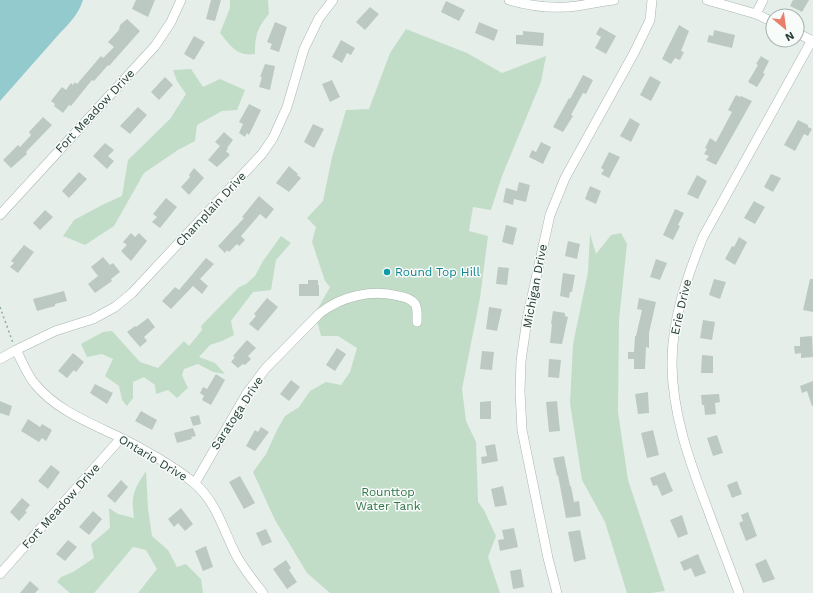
<svg xmlns="http://www.w3.org/2000/svg" width="813" height="593" viewBox="0 0 813 593" font-family="'Work Sans',sans-serif">
<style>
.green{fill:#c1ddc7}
.water{fill:#93cace}
.building{fill:#bcc9c3}
.lines{fill:none;stroke-linecap:round;stroke-linejoin:round}
.minor-casing{stroke:#a9b6b1;stroke-width:10}
.path{stroke:#89afa0;stroke-width:1.5;stroke-dasharray:2 3;stroke-linecap:butt}
.minor{stroke:#fff;stroke-width:9}
.culture-dot{fill:#0f9aa8;stroke:#f7fbf9;stroke-width:1.5}
.labels{text-anchor:middle;dominant-baseline:central;stroke-width:3;stroke-linejoin:round;paint-order:stroke}
.street-label{font-size:12px;fill:#263f37;stroke:#f7fbf9}
.culture-label{font-size:12px;fill:#0d838f;stroke:#f7fbf9;text-anchor:start}
.park-label{font-size:12px;fill:#337447;stroke:#f7fbf9}
</style>
<rect width="100%" height="100%" fill="#e6eeea"/>
<path class="green" d="M230,0H268L269,14C257,28 255,36 255,54C237,57 230,45 220,33L230,8Z
M406,29L467,53L502,73L546,56L541,82L502,176L491,210L473,207L469,231L488,236L480,298L462,389L466,421L476,442L478,502L484,510L496,536L488,557L500,593H330L307,573L275,520L253,472L266,454L277,430L285,416L299,407L310,391L326,382L341,385L350,372L357,348L338,336H321L318,324L312,319L330,287L325,281L312,242L316,227L307,218L323,201L332,157L346,110L369,109L390,53Z
M191,69L203,87L220,79L245,90L237,110L222,111L197,125L195,141L178,150L144,173L114,226L85,245L63,236L74,220L104,204L122,196L128,160L170,119L186,94L177,81L173,70Z
M621,233L627,244L619,320L618,412L628,480L665,591L651,593H627L605,522L582,480L570,403L573,344L588,272L590,234L596,254L611,235Z
M281,236L291,243L276,260L271,290L253,292L231,321L234,335L222,341L210,345L199,357L215,363L225,374L213,372L198,364L184,369L182,375L188,388L177,398L168,390L156,394L155,385L144,377L133,382V398L127,406L122,400L119,386L105,376L113,359L102,354L87,357L81,344L103,332L112,331L140,362L158,368L184,341L189,346L202,330L201,326L239,287L246,284L255,276L263,261Z
M146,471L148,509L152,536L168,550L177,567L186,564L201,579L203,593H138L157,569L146,550L133,547L96,591L94,593H70L57,582L61,577L73,572L94,558L91,544L110,528L109,508L118,514L134,518C131,495 133,491 146,471Z"/>
<path class="water" d="M0,0H83C79,13 70,23 60,33L0,101Z"/>
<path class="building" d="M136,0H155L148,17L132,9Z
M211,0H221L215,21L206,19Z
M793,0H809L802,12L790,6Z
M446,1L465,10L459,21L441,12Z
M370,7L379,14L365,30L356,22Z
M127,19L140,31L109,66L108,65L94,81L92,80L71,106L69,105L63,113L54,106L55,104L51,101L62,87L66,90L71,83L73,85L75,82L77,84L101,56L103,58L114,47L108,42L119,30L120,25Z
M275,22L287,27L279,52L270,49L272,44L267,42Z
M479,22L498,30L494,41L475,33Z
M679,25L689,31L681,51L684,52L680,60L675,58L671,64L662,59Z
M600,27L616,36L606,54L595,48L601,37L596,34Z
M714,30L735,35L732,48L707,42L709,35L713,36Z
M523,31L544,33L543,46L516,44V35H523Z
M194,36L205,42L194,60L184,54Z
M341,40L355,48L351,55L347,53L342,63L332,57Z
M761,56L769,61L763,73L765,74L757,87L748,82L758,65L756,64Z
M265,64L275,66L270,90L259,87L262,77H260Z
M583,75L593,80L586,94L583,93L571,115L573,116L563,132L553,127L569,98L570,99Z
M650,76L661,82L651,101L640,95Z
M165,77L173,85L159,100L151,92Z
M332,80L340,97L330,102L322,84Z
M736,95L740,97L741,96L752,101L716,165L706,160L709,156L704,154L707,149L705,148L710,138L716,142L732,112L728,110Z
M249,104L261,110L249,135L247,133L245,137L239,133L243,124L239,122Z
M138,107L147,115L130,134L120,126Z
M43,117L52,125L26,152L27,154L11,168L3,160L18,145L20,147L31,135L29,132Z
M630,118L640,124L631,142L620,136Z
M798,120L808,125V127L812,129L808,136L804,134L795,151L784,145Z
M313,124L324,129L314,148L304,142Z
M224,132L233,140L227,148L228,149L226,151L230,155L217,167L208,160L220,146L215,142Z
M541,142L551,147L543,164L529,157L532,150L536,152Z
M105,143L114,150L108,156L114,161L107,169L93,156Z
M609,152L620,157L609,178L601,174L604,170L601,168Z
M289,166L298,174L297,175L301,178L289,192L276,183Z
M194,168L204,178L189,195L181,187L190,177L189,175Z
M79,172L87,179L69,198L62,191Z
M771,174L781,178L773,192L764,187Z
M697,175L707,181L698,199L687,194Z
M519,182L530,185L526,202L514,199L513,205L503,202L506,188L517,191Z
M590,186L601,191L596,204L585,199Z
M259,196L274,209L266,219L260,214L241,236L245,240L239,246L237,244L229,252L227,250L225,253L218,246L244,218L242,217Z
M166,198L177,207L160,228L152,222L157,217L153,214Z
M754,201L765,207L755,224L744,218Z
M675,209L684,213L678,225L680,226L673,240L663,235Z
M45,210L53,217L40,230L33,223Z
M506,225L517,228L513,245L502,242Z
M131,233L135,237L139,233L147,241L131,261L121,251L127,245L123,242Z
M739,237L747,242L735,265L725,259L732,246L734,247Z
M568,241L580,244L577,259L565,256Z
M24,245L34,252L18,273L10,267L14,263L11,261Z
M103,257L110,265L113,263L120,272L111,279L112,281L95,293L88,284L98,276L91,267Z
M206,258L214,264L200,279L208,286L202,294L193,286L171,309L162,301L175,287L179,290Z
M656,259L667,263L660,280L650,277Z
M498,267L509,268L507,285L496,284Z
M563,273L575,275L572,292H570L569,298L560,296Z
M714,279L726,282L720,299L709,295Z
M810,279H813V312L803,310Z
M308,280H318V285H319V296H299V284H308Z
M64,291L67,301L55,304V306L37,311L33,299Z
M267,298L278,307L258,331L249,324L256,316L254,314Z
M639,298L656,302L649,333V348L646,347L645,369H634V359H628V352H634L635,336H636L642,310L637,309Z
M489,307L502,309L497,331L486,329Z
M553,311L565,313V316L568,317L562,344L550,343L552,324H551Z
M148,318L155,327L144,337L147,341L140,347L127,332L135,326L136,327Z
M703,320L715,322L712,340L700,338Z
M812,336L813,357L801,358V353L795,354L794,346H800V337Z
M247,340L256,348L248,356L251,359L245,365L243,364L238,368L231,362L235,357L233,356Z
M337,348L346,354L335,371L326,365Z
M482,351L494,352L492,370L480,369Z
M73,353L84,362L76,372L74,370L67,378L58,371Z
M702,355L713,356V373H701Z
M549,359L561,360L559,378L548,377Z
M216,374L225,380L211,405L202,400L204,396L200,393L203,387L207,389Z
M291,380L300,387L289,401L280,394Z
M813,381V406H812L807,391L802,393L800,386Z
M95,384L113,393L107,404L90,393Z
M648,392L649,413L638,414L635,394Z
M719,394L720,402L715,403L716,414L705,415L704,405H702L701,395Z
M0,401L12,406L9,416L0,413Z
M491,401V419H480V402Z
M557,401L560,431L549,432L546,402Z
M141,411L157,420L152,430L135,421Z
M199,415L201,424L193,426L190,417Z
M28,419L40,427L42,424L52,430L46,441L42,438L39,442L21,431Z
M261,427L269,432L255,451L246,446L255,430L258,432Z
M193,428L196,436L191,437L192,439L177,443L174,433Z
M653,430L659,455L647,458L641,433Z
M717,435L723,453L713,456L707,438Z
M495,444L498,461L482,464L481,457L487,456L485,446Z
M564,456L570,486H571L574,502L579,501L581,516L566,518L558,475L557,476L553,458Z
M51,465L60,472L48,489L38,481Z
M665,472L673,491L662,496L657,485L653,486L650,478Z
M240,476L255,503L244,509L229,482Z
M121,480L128,487L115,503L107,496Z
M737,481L742,494L732,498L727,485Z
M503,486L507,505L495,507L491,489Z
M22,498L30,505L25,511L27,512L19,521L10,512Z
M181,508L193,524L185,531L178,523L174,527L168,519Z
M93,511L102,519L89,535L79,527Z
M748,512L757,536L746,541L739,523L743,521L741,515Z
M682,515L688,534L678,538L670,520Z
M514,528L518,547L500,551L498,540L504,539L502,530Z
M266,529L272,542L262,546L256,533Z
M580,530L586,559L574,562L568,532Z
M68,540L77,547L65,561L56,554Z
M206,546L213,567L203,571L195,551Z
M698,554L706,573L695,577L691,568L684,571L680,562Z
M766,559L775,579L763,583L755,564Z
M286,560L291,568L289,570L297,582L287,589L273,569Z
M521,569L524,587L513,589L510,571Z
M30,581L39,589L35,593H20Z"/>
<g class="lines">
<g class="minor-casing">
<path id="minor" d="M509,0C530,6 555,9 577,6C590,4 602,1 614,0
M707,0L756,14L773,22
M756,14L763,0
M797,33L813,41
M0,215L155,46L171,22L181,0
M16,350C22,361 27,375 35,384C56,410 90,423 119,437C142,448 175,467 194,483C216,501 223,529 235,553C242,567 253,580 263,593
M0,359L16,350L55,331L93,319L115,307L132,293L262,154L273,138L287,107L304,49L319,18L333,0
M195,483L247,393L266,368L320,313C342,296 372,289 399,296C405,297 411,299 415,304C418,309 417,317 417,322
M0,574L121,438
M557,593L548,558L522,430L520,392L521,361L527,319L550,215L565,178L634,53L650,20L652,0
M739,593C729,565 718,538 708,510C690,463 672,414 672,363C672,319 687,277 703,237L812,40"/>
</g>
<path class="path" d="M0,307L13,343"/>
<use href="#minor" class="minor"/>
</g>
<circle class="culture-dot" cx="387" cy="272" r="4"/>
<g class="labels">
<g class="street-label">
<text transform="translate(95 111) rotate(-47)">Fort Meadow Drive</text>
<text transform="translate(211 209) rotate(-47)">Champlain Drive</text>
<text transform="translate(535 286) rotate(-79)">Michigan Drive</text>
<text transform="translate(681 307) rotate(-77)">Erie Drive</text>
<text transform="translate(237 413) rotate(-57)">Saratoga Drive</text>
<text transform="translate(153 458) rotate(31)">Ontario Drive</text>
<text transform="translate(61 506) rotate(-48)">Fort Meadow Drive</text>
</g>
<g class="culture-label">
<text x="395" y="272">Round Top Hill</text>
</g>
<g class="park-label">
<text x="388" y="492">Rounttop<tspan x="388" dy="14">Water Tank</tspan></text>
</g>
</g>
<g transform="translate(785 28) rotate(151)"><circle r="19" fill="#f7fbf9" stroke="#a3b0ab"/>
<path d="M0-3L7 15L0 10L-7 15Z" fill="#e87f6a"/>
<text y="-6" font-size="11" font-weight="bold" text-anchor="middle" fill="#263f37">N</text>
</g>
</svg>
